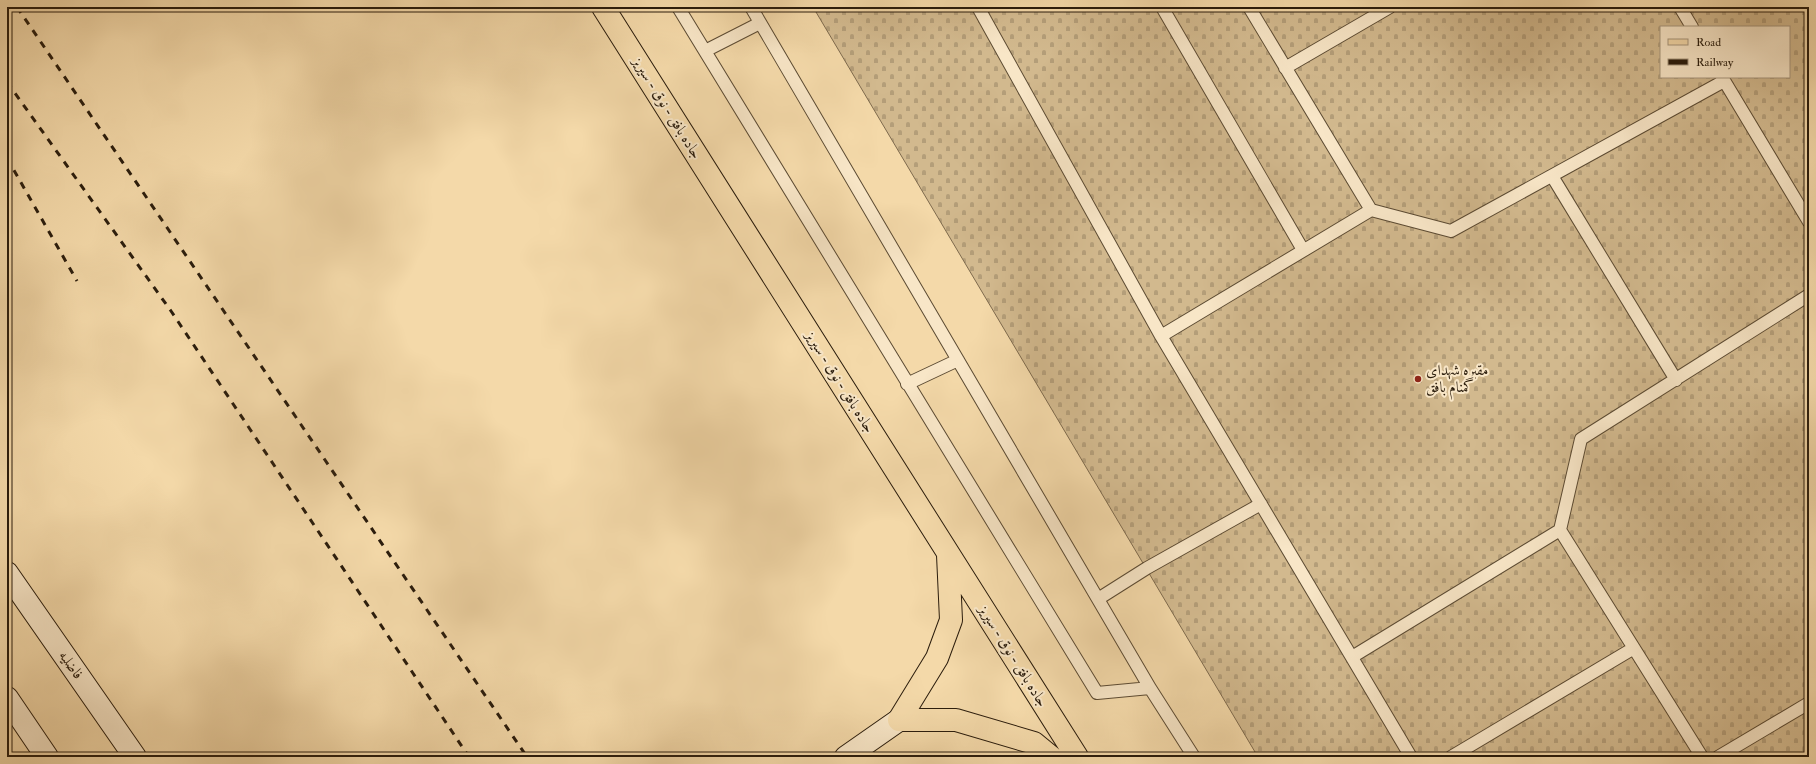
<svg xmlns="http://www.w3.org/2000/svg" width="1816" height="764" viewBox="0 0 1816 764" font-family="'IM FELL Double Pica',Amiri,serif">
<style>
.cemetery{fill:url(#cemetery-stones);stroke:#7e6a4d;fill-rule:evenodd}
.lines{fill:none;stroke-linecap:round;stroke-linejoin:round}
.lane-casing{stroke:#5c4b33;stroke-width:14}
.secondary-casing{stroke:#2a1c0c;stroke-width:24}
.primary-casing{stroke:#2a1c0c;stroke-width:24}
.lane{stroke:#f8e6c7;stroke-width:12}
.secondary{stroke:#f8e6c7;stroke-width:22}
.primary{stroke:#f4d9a9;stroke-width:22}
.rail{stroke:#2a1c0c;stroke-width:3;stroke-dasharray:7 7;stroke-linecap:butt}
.poi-dot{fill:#8f2418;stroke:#f8e6c7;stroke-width:1.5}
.labels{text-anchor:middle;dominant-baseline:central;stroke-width:4;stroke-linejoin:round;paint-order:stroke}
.street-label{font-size:15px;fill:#2a1c0c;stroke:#f8e6c7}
.poi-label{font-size:15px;fill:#2a1c0c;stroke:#f8e6c7;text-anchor:start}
</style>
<defs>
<pattern id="cemetery-stones" width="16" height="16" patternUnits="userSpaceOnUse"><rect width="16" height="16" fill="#d2b98e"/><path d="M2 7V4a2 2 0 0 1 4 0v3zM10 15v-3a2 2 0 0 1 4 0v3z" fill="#b49e79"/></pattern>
</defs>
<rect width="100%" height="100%" fill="#f4d9a9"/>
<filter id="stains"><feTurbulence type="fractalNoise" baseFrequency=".005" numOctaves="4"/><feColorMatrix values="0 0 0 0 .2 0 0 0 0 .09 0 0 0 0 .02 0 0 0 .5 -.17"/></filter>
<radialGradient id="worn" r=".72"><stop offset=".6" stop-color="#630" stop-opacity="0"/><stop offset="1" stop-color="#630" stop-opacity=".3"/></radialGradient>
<path class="cemetery" d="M813,7H1809V757H1258ZM1661,27H1789V77H1661Z"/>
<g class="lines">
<g class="lane-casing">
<path id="lane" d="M678,7L1097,693L1150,688L1194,757
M751,7L1150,688
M978,7L1161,336L1411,757
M1162,7L1303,250
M1249,7L1371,210L1451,231L1724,81
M1680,7L1692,27
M705,51L760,23
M1285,68L1390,7
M1722,77L1809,222
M1552,176L1676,380
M1161,336L1371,210
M907,384L958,360
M1098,599L1147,568L1261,504
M1352,657L1560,530
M1451,757L1634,648
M1702,757L1560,530L1581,439L1809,295
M1718,757L1809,703"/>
</g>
<g class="secondary-casing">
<path id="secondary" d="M7,573L135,757
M7,698L47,757
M846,757L899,720"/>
</g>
<g class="primary-casing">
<path id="primary" d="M603,7L1077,757
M899,720L937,658L951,620L948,555
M899,720H956L1034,743L1051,757"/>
</g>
<use href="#lane" class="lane"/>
<use href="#secondary" class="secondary"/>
<use href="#primary" class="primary"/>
<path class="rail" d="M17,7L527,757
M7,82L171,311L469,757
M7,158L77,281"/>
</g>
<circle class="poi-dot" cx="1418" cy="379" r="4"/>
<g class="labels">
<g class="street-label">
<text transform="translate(667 108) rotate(58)">جاده بافق - نوق - سیریز</text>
<text transform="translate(840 382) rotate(58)">جاده بافق - نوق - سیریز</text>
<text transform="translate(1013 656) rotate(58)">جاده بافق - نوق - سیریز</text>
<text transform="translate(71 665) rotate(55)">فاضلیه</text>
</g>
<g class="poi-label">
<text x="1426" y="370">مقبره شهدای<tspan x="1426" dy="17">گمنام بافق</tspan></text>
</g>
</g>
<rect width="1816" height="764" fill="none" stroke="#f4d9a9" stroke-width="24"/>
<rect x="8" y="8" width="1800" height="748" fill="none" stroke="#2a1c0c" stroke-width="2"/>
<rect x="12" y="12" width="1792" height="740" fill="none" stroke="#2a1c0c"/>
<rect x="1660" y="26" width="130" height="52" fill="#f8e6c7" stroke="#a6957c"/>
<rect x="1668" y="39" width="20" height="6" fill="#f4d9a9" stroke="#a6957c"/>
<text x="1696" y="46" font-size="12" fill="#2a1c0c">Road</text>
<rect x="1668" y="59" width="20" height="6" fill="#2a1c0c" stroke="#a6957c"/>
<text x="1696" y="66" font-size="12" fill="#2a1c0c">Railway</text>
<rect width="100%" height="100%" filter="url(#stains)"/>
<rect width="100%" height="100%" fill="url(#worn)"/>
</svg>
